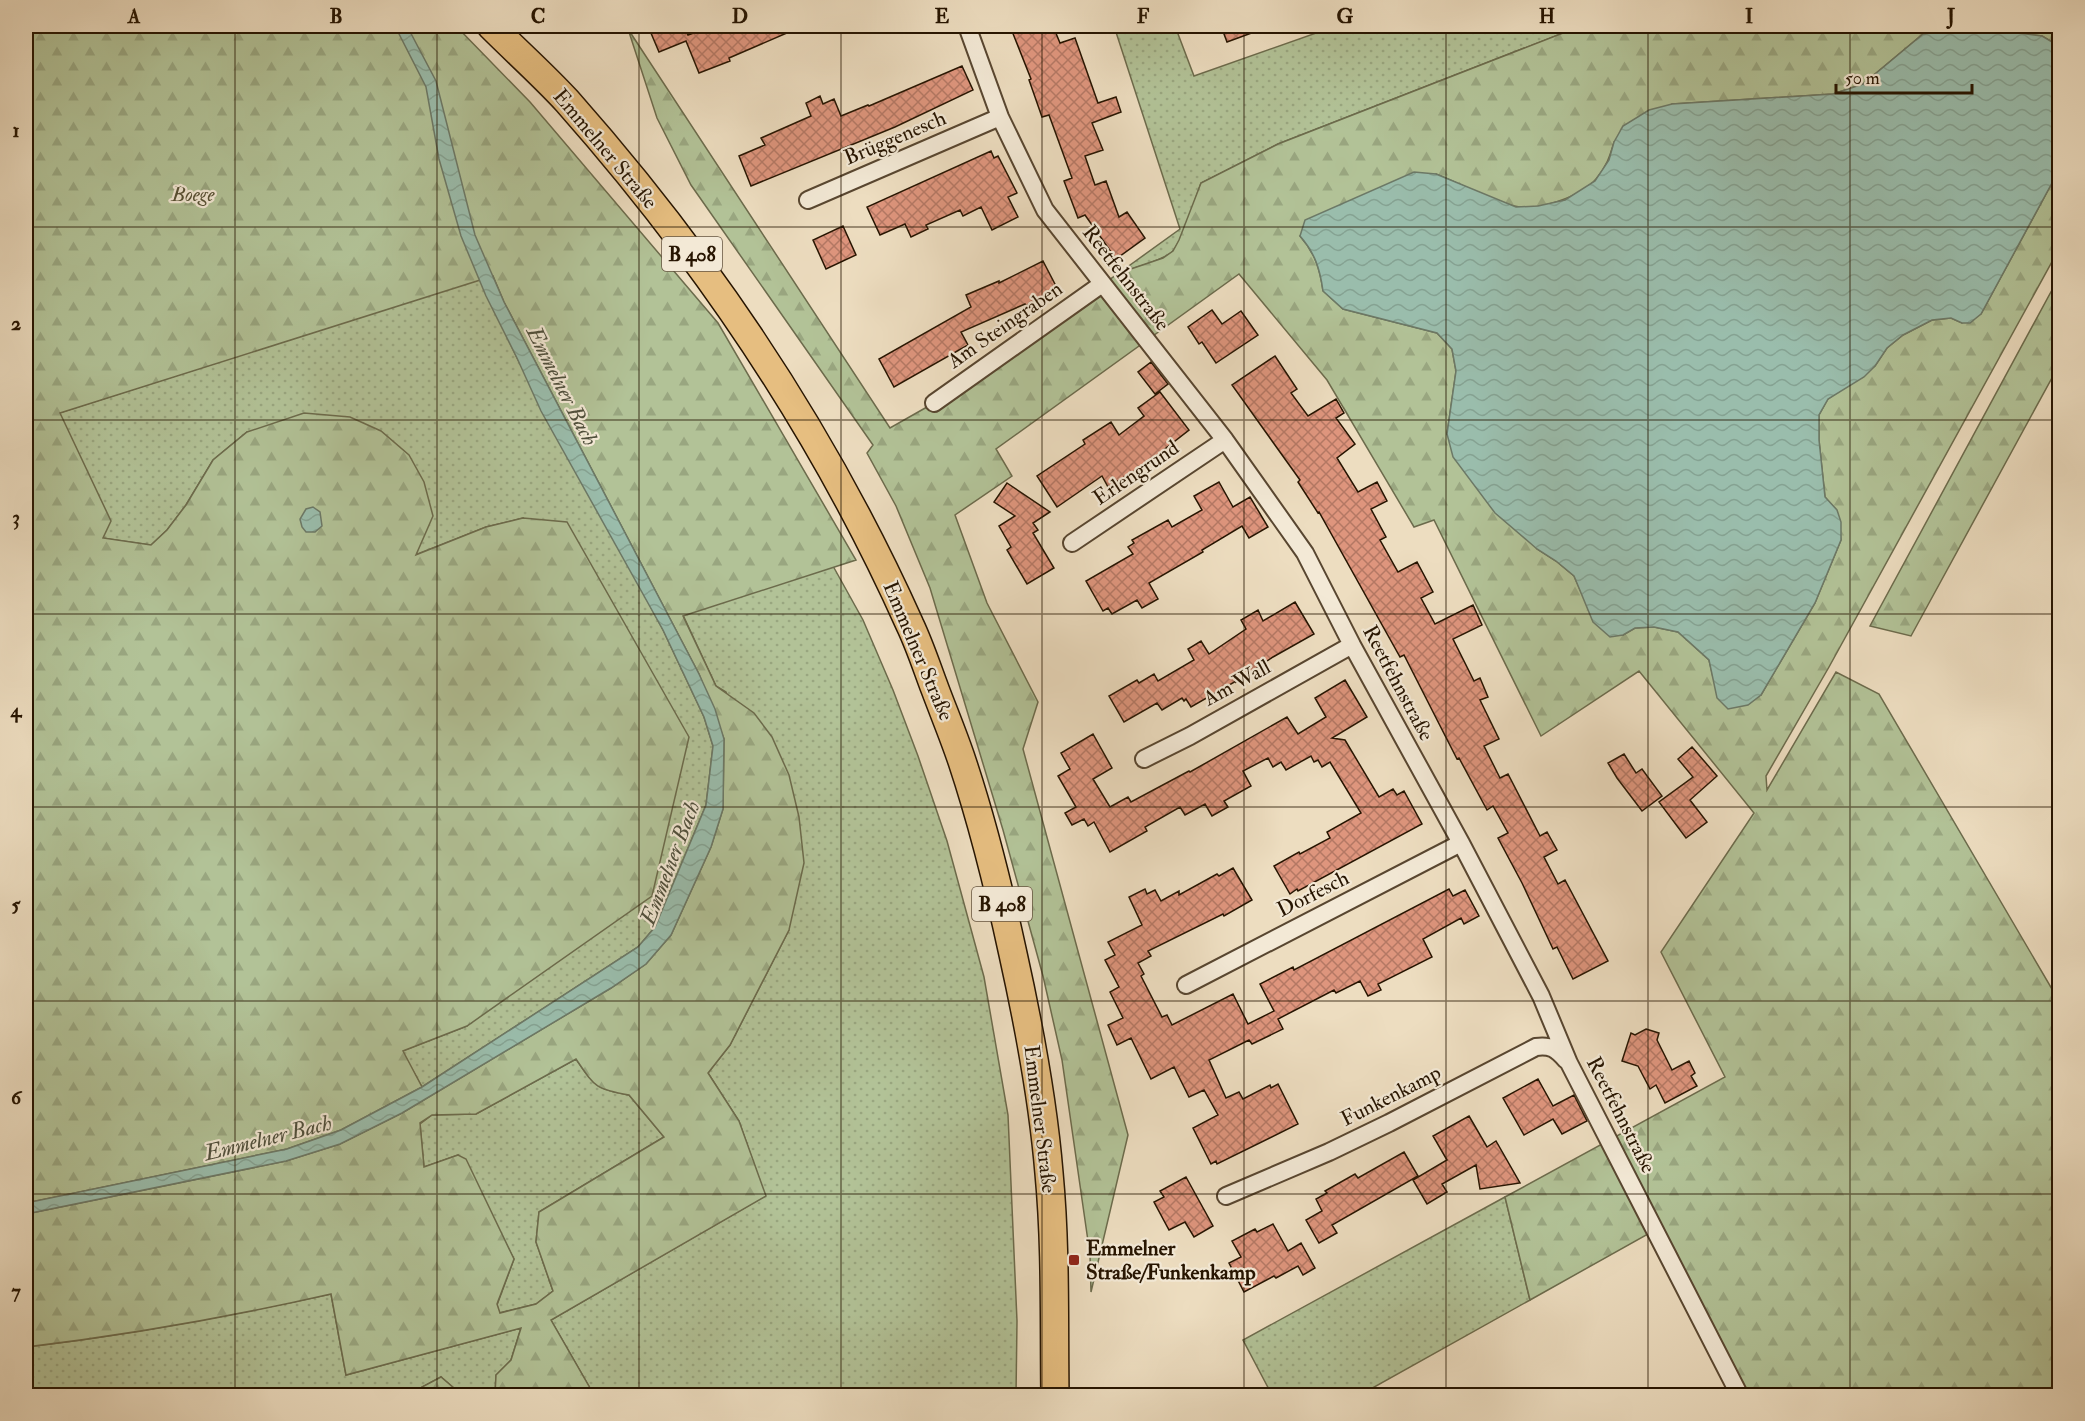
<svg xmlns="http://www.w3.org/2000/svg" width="2085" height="1421" viewBox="0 0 2085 1421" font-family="'IM FELL Double Pica',serif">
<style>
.grass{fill:url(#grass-dots);stroke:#6c6b4c;stroke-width:1.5}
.forest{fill:url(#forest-firs);stroke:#6c6b4c;stroke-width:1.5;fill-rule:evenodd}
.water{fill:url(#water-waves);stroke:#6c7967;stroke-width:1.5}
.building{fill:url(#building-cross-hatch);stroke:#261400;stroke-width:1.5}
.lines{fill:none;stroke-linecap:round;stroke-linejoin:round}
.street-casing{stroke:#584630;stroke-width:20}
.primary-casing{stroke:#261400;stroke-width:30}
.street{stroke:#f3e9d6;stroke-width:16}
.primary{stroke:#e6be80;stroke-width:27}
.grid{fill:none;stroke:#261400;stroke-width:1.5;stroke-opacity:0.55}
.poi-dot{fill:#8f2418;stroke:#f3e9d6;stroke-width:2}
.labels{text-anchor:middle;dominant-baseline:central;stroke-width:4.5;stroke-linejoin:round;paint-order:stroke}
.shield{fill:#f3e9d6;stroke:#645440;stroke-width:1.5}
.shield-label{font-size:20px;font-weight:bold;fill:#261400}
.street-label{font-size:21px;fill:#261400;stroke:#f3e9d6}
.park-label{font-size:21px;font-style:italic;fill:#575135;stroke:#f3e9d6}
.poi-label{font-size:21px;font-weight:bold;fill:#261400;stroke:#f3e9d6;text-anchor:start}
.water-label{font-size:22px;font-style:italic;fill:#4f4f3c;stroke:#f3e9d6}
.neatline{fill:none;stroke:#261400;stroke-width:2}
.grid-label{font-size:20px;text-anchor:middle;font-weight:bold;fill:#261400}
</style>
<defs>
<pattern id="grass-dots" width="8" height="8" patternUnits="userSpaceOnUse" patternTransform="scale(1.5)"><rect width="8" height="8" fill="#b2c297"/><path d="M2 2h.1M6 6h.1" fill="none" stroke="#99a680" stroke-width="1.8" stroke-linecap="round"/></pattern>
<pattern id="forest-firs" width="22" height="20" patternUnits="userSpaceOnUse" patternTransform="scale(1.5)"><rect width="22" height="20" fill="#b2c297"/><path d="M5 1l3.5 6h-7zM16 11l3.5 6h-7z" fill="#99a680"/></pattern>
<pattern id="water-waves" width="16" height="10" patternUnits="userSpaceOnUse" patternTransform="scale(1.5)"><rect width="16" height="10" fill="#9abdac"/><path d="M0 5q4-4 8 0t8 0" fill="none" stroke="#85a292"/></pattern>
<pattern id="building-cross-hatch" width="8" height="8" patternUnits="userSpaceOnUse" patternTransform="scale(1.5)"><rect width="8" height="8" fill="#de957d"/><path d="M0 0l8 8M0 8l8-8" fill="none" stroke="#b47864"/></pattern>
</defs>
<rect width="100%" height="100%" fill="#edddc0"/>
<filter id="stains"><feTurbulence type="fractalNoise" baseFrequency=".00333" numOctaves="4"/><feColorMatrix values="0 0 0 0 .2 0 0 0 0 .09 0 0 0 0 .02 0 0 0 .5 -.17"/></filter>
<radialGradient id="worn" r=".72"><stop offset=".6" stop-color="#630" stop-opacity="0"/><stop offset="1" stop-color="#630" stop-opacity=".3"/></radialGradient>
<path class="grass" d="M1114,26H1175L1194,76L1336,26H1581L1278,144L1201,183C1195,199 1182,243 1172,252C1162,261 1133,268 1119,273L1180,229Z
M480,279L517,358L663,630L704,717L713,746L706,805L655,927L638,947L422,1087L402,1051L467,1026L523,518L486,527L415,555L247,432L213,460L186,505L167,530L151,545L102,538L59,413Z
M833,566L863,620L893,690L918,756L947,841L984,977L1008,1115L1017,1321L1016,1395H594L551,1320L765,1196L739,1121L708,1073L730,1045L789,930L726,692L716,686L683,615Z
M576,1059C595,1087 597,1089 629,1095L664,1137L539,1212L536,1242L553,1291L536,1304L499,1313L497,1305L514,1259L458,1155L424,1167L420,1124L432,1115L476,1114Z
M1505,1197L1530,1300L1360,1395H1272L1243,1340Z
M331,1294L346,1375L521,1328L511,1360L496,1375L495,1396L462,1395L441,1377L422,1387L425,1396L26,1395V1347C129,1335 230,1316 331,1294Z"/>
<path class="forest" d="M26,26H456L530,102L718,323L856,560L683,616L716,686L754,713L772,737L789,775L799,817L804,863L789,930L730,1045L708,1073L739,1121L766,1196L551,1320L594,1395H495L496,1375L511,1360L521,1328L346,1375L331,1294C230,1317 128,1335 26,1347V1214L286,1161L340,1144L402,1113L611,988L646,964L671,935L711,847L723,809L724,739L699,674L504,302L493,276L60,413L111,521L103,538L151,545L167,530L186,505L213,460L247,432L304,413L350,417L381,431L409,455L424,482L433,516L416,555L486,527L523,518L567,522L689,737L652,896L467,1026L403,1051L422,1087L341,1130L287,1149L26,1203ZM576,1059C595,1087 595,1089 629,1095L664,1137L539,1212L536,1242L553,1291L536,1304L500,1313L497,1304L514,1259L466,1159L458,1155L424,1167L420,1123L432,1115L476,1114Z
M1581,26H2059V46L2042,36L1974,27L1923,34L1863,84L1833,94L1672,104L1614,142C1610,156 1606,168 1596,179C1581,197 1536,212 1514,206C1489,199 1461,184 1436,174L1300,236C1315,253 1320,269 1323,291L1343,309L1437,333L1452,349L1456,371L1447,434L1537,549L1556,561L1574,576L1582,594L1623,635L1635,628L1654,627L1678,632L1709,660L1713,677L1761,695L1815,603L1841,540L1837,511L1825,497L1819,440V415L1828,399L1875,366L1887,348L1903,335L1932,320L1951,318L1962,323L1981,314L2059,170V249L1829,667L1766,776L1767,790L1836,672L1879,694L2059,1001V1390L2050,1396L1739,1395L1655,1230L1530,1300L1505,1197L1725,1077L1661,952L1754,813L1639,671L1541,736L1434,520L1414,527L1327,380L1239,274L996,449L1012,476L955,515L987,603L1038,702L1023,749L1128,1135L1091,1292L1090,1255L1062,1060L1043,976L1003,830L930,588L896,506L867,453L873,445L691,185L657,118L628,29L890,428L934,403L1119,273L1163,258L1173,251L1179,240L1201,183L1278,144Z
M2059,277V365L1911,636L1870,626Z
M441,1377L462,1395H425L422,1387Z"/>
<path class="water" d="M395,26H407L436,81L475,235L504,302L699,674L715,709L724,739L723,809L711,847L671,935L646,964L611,988L402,1113L340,1144L286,1161L26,1214V1203L287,1149L341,1130L422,1087L638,947L655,927L706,805L713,746L704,717L663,630L541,411L517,358L486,296L461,236L439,159L426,87Z
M1974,27L2042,36L2059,46V170L1981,314L1970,323H1962L1951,318L1932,320L1903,335L1887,348L1875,366L1864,377L1828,399L1819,415V440L1825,497L1837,510L1841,522V540L1815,603L1761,695L1748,705L1728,709L1717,698L1709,660L1678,632L1654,627L1635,628L1623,635L1610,637L1593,622L1574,576L1556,561L1537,549L1495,513L1453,457L1447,434L1456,371L1452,349L1437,333L1343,309L1323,291C1320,269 1315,253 1300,236L1305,220L1414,172L1436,174L1516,207L1538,206L1565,200L1595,181L1609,160L1614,142L1623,126L1649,110L1672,104L1833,94L1863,84L1923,34Z
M313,507L320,512L322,526L315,532H306L302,527L300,519L306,509Z"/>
<path class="building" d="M648,26H684L688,35L713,26H803L729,58L730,61L699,73L686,41L659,52Z
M1010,26H1053L1060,43L1075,38L1098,103L1116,97L1121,112L1092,123L1103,150L1085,156L1095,185L1106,181L1119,217L1127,212L1145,238L1116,259L1085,215L1078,218L1064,181L1072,178L1049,115L1042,117L1029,80L1031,79Z
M1221,26H1268V27L1227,42Z
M962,66L973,90L895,127L751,186L739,156L765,145L761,138L811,116L806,103L820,96L823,104L834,99L841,116L868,105L869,106Z
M991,151L994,158L998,156L1017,193L1008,197L1018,217L992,230L981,207L963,216L960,210L926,225L928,229L911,237L905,224L880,235L867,207Z
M843,226L856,255L826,269L813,240Z
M1043,261L1058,290L1026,306L1025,304L961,332L968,345L894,387L879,359L971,307L966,295L999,281V283Z
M1212,310L1222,324L1241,311L1258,335L1216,363L1202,342L1199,344L1188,327Z
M1275,356L1297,389L1291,393L1308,416L1336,399L1344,413L1336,418L1355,444L1337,458L1358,492L1377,482L1387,501L1371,509L1386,537L1380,540L1398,572L1417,562L1433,592L1421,598L1435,624L1473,605L1482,625L1453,639L1474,681L1480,678L1488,697L1480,700L1499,739L1484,746L1500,778L1508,774L1540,836L1547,832L1557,850L1544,857L1558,884L1565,880L1608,961L1573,979L1557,947L1553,949L1522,883L1498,838L1508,833L1493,806L1487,810L1459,758L1457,759L1404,655L1400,657L1319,512L1318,513L1298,482L1300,480L1232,385Z
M1151,362L1168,384L1155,394L1138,372Z
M1160,392L1189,430L1143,466L1108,487L1102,476L1057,507L1037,476L1085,444L1083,440L1111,422L1119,435L1144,416L1138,408Z
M1219,482L1233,507L1250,497L1268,527L1249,538L1242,526L1202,550L1203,552L1149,583L1158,599L1142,608L1137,600L1112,614L1108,608L1103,611L1086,581L1133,554L1128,547L1134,543L1132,540L1168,520L1172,527L1202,510L1194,496Z
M1007,483L1050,512L1033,523L1038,530L1033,533L1054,568L1027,584L1007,550L1011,547L999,526L1015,516L994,502Z
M1295,602L1314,634L1273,657L1236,682V681L1191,707L1186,699L1184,701L1182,698L1162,710L1157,703L1124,722L1109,696L1137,680L1139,683L1154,674L1158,681L1194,660L1188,649L1201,641L1209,654L1246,629L1241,620L1258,610L1263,621Z
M1345,680L1367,717L1332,738L1345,740L1379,797L1393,789L1397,795L1404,791L1422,824L1298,891L1297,889L1290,894L1274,866L1299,852L1300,854L1330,838L1327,832L1361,813L1330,762L1322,767L1318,760L1314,762L1311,756L1286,770L1281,762L1273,767L1268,758L1243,771L1251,786L1224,801L1228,807L1212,816L1205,804L1185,815L1180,807L1145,827L1147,831L1110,852L1094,822L1088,826L1084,819L1072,825L1065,813L1076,807L1058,776L1070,769L1061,753L1093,734L1112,768L1093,779L1110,807L1128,797L1131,802L1189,771L1190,772L1287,717L1298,734L1326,717L1315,698Z
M1692,747L1717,776L1690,800L1707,822L1686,838L1659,802L1693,777L1678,759Z
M1624,754L1636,773L1642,769L1662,796L1642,811L1617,778L1608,763Z
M1233,868L1252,900L1224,916L1223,914L1148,951L1151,956L1138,963L1144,974L1141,976L1162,1017L1167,1015L1172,1025L1233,994L1248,1024L1274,1011L1260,984L1293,967L1294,970L1449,889L1453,896L1465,890L1479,916L1464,924L1461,918L1423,939L1432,957L1378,984L1381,990L1368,996L1360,981L1336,993L1334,990L1278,1019L1283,1029L1252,1044L1249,1040L1209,1060L1226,1098L1239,1092L1243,1099L1270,1085L1271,1088L1278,1084L1298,1124L1217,1164L1216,1161L1211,1164L1193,1128L1218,1115L1204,1090L1189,1097L1174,1067L1151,1079L1131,1038L1117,1045L1108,1025L1123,1018L1110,992L1119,987L1105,960L1115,955L1108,942L1142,925L1129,897L1145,889L1147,894L1155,890L1161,901L1179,891V895L1217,874L1219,876Z
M1646,1029L1659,1033L1657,1040L1672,1070L1689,1061L1695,1073L1691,1076L1697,1086L1665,1103L1656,1085L1650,1089L1638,1066L1622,1061L1631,1033L1635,1035Z
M1538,1079L1553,1106L1574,1095L1587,1121L1562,1134L1553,1119L1524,1135L1503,1098Z
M1469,1116L1487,1147L1496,1141L1520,1183L1480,1189L1476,1165L1442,1184L1447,1192L1427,1204L1413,1180L1447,1160L1433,1136Z
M1404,1152L1418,1176L1332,1225L1337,1233L1319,1243L1306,1220L1322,1211L1316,1199L1327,1193L1325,1191L1355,1174L1358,1178Z
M1186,1177L1213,1226L1194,1237L1185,1222L1169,1230L1154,1202L1164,1197L1160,1191Z
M1273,1224L1288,1251L1301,1243L1315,1268L1303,1275L1298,1266L1276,1278L1274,1276L1244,1292L1229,1263L1241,1257L1232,1241L1255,1229L1257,1232Z"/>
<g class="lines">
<g class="street-casing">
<path id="street" d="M967,26L1000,117L1045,210L1225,440L1305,553L1352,645L1461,843L1541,996L1569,1063L1740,1396
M808,200L1000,117
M934,403L1102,284
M1072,543L1225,440
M1144,759L1190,736L1352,645
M1186,985L1461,843
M1226,1196L1329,1152L1389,1123L1536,1047C1551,1045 1556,1049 1566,1060"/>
</g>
<g class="primary-casing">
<path id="primary" d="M491,26C516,51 543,75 567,101C706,258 824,433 910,625C920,646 927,668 935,689C944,713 954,737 962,761C983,824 999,889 1013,954C1029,1026 1043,1100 1049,1173C1056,1247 1054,1322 1055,1396"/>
</g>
<use href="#street" class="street"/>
<use href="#primary" class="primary"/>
</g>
<path class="grid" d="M235,26V1396M437,26V1396M639,26V1396M841,26V1396M1042,26V1396M1244,26V1396M1446,26V1396M1648,26V1396M1850,26V1396M26,227H2060M26,420H2060M26,614H2060M26,807H2060M26,1001H2060M26,1194H2060"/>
<rect class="poi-dot" x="1068" y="1254" width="12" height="12" rx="3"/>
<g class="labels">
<g class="shield">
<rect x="662" y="237" width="60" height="34" rx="4.5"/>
<rect x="972" y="887" width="60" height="34" rx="4.5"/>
</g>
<g class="shield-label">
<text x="692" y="254">B 408</text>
<text x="1002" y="904">B 408</text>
</g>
<g class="street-label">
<text transform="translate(895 138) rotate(-23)">Brüggenesch</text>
<text transform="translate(605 149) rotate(50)">Emmelner Straße</text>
<text transform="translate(1126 278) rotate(52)">Reetfehnstraße</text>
<text transform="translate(1005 325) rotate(-35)">Am Steingraben</text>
<text transform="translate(1136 473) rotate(-34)">Erlengrund</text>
<text transform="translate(918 651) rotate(67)">Emmelner Straße</text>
<text transform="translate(1237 683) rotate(-29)">Am Wall</text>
<text transform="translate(1398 683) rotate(62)">Reetfehnstraße</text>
<text transform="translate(1313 894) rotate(-27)">Dorfesch</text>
<text transform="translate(1391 1096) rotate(-27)">Funkenkamp</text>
<text transform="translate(1621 1115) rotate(63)">Reetfehnstraße</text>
<text transform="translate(1040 1119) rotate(83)">Emmelner Straße</text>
</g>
<g class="park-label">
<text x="193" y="194">Boege</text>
</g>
<g class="poi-label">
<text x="1086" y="1248">Emmelner<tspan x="1086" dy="24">Straße/Funkenkamp</tspan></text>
</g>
<g class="water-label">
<text transform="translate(562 386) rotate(63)">Emmelner Bach</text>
<text transform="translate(670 863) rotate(-69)">Emmelner Bach</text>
<text transform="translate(268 1138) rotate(-14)">Emmelner Bach</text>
</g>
</g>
<rect width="2085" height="1421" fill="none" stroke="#edddc0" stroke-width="66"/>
<path d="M1836 84v9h136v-9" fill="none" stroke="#261400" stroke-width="3"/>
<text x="1845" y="84" font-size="18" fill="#261400" stroke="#f3e9d6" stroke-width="4.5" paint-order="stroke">50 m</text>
<rect x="33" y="33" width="2019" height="1355" class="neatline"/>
<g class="grid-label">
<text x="134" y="23">A</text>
<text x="336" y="23">B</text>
<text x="538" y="23">C</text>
<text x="740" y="23">D</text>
<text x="942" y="23">E</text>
<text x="1143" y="23">F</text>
<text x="1345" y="23">G</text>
<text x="1547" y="23">H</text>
<text x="1749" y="23">I</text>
<text x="1951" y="23">J</text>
<text x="16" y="137">1</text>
<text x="16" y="330">2</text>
<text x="16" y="524">3</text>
<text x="16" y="717">4</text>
<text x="16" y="911">5</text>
<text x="16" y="1104">6</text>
<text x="16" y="1298">7</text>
</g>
<rect width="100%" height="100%" filter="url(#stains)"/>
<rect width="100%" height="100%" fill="url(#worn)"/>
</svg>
